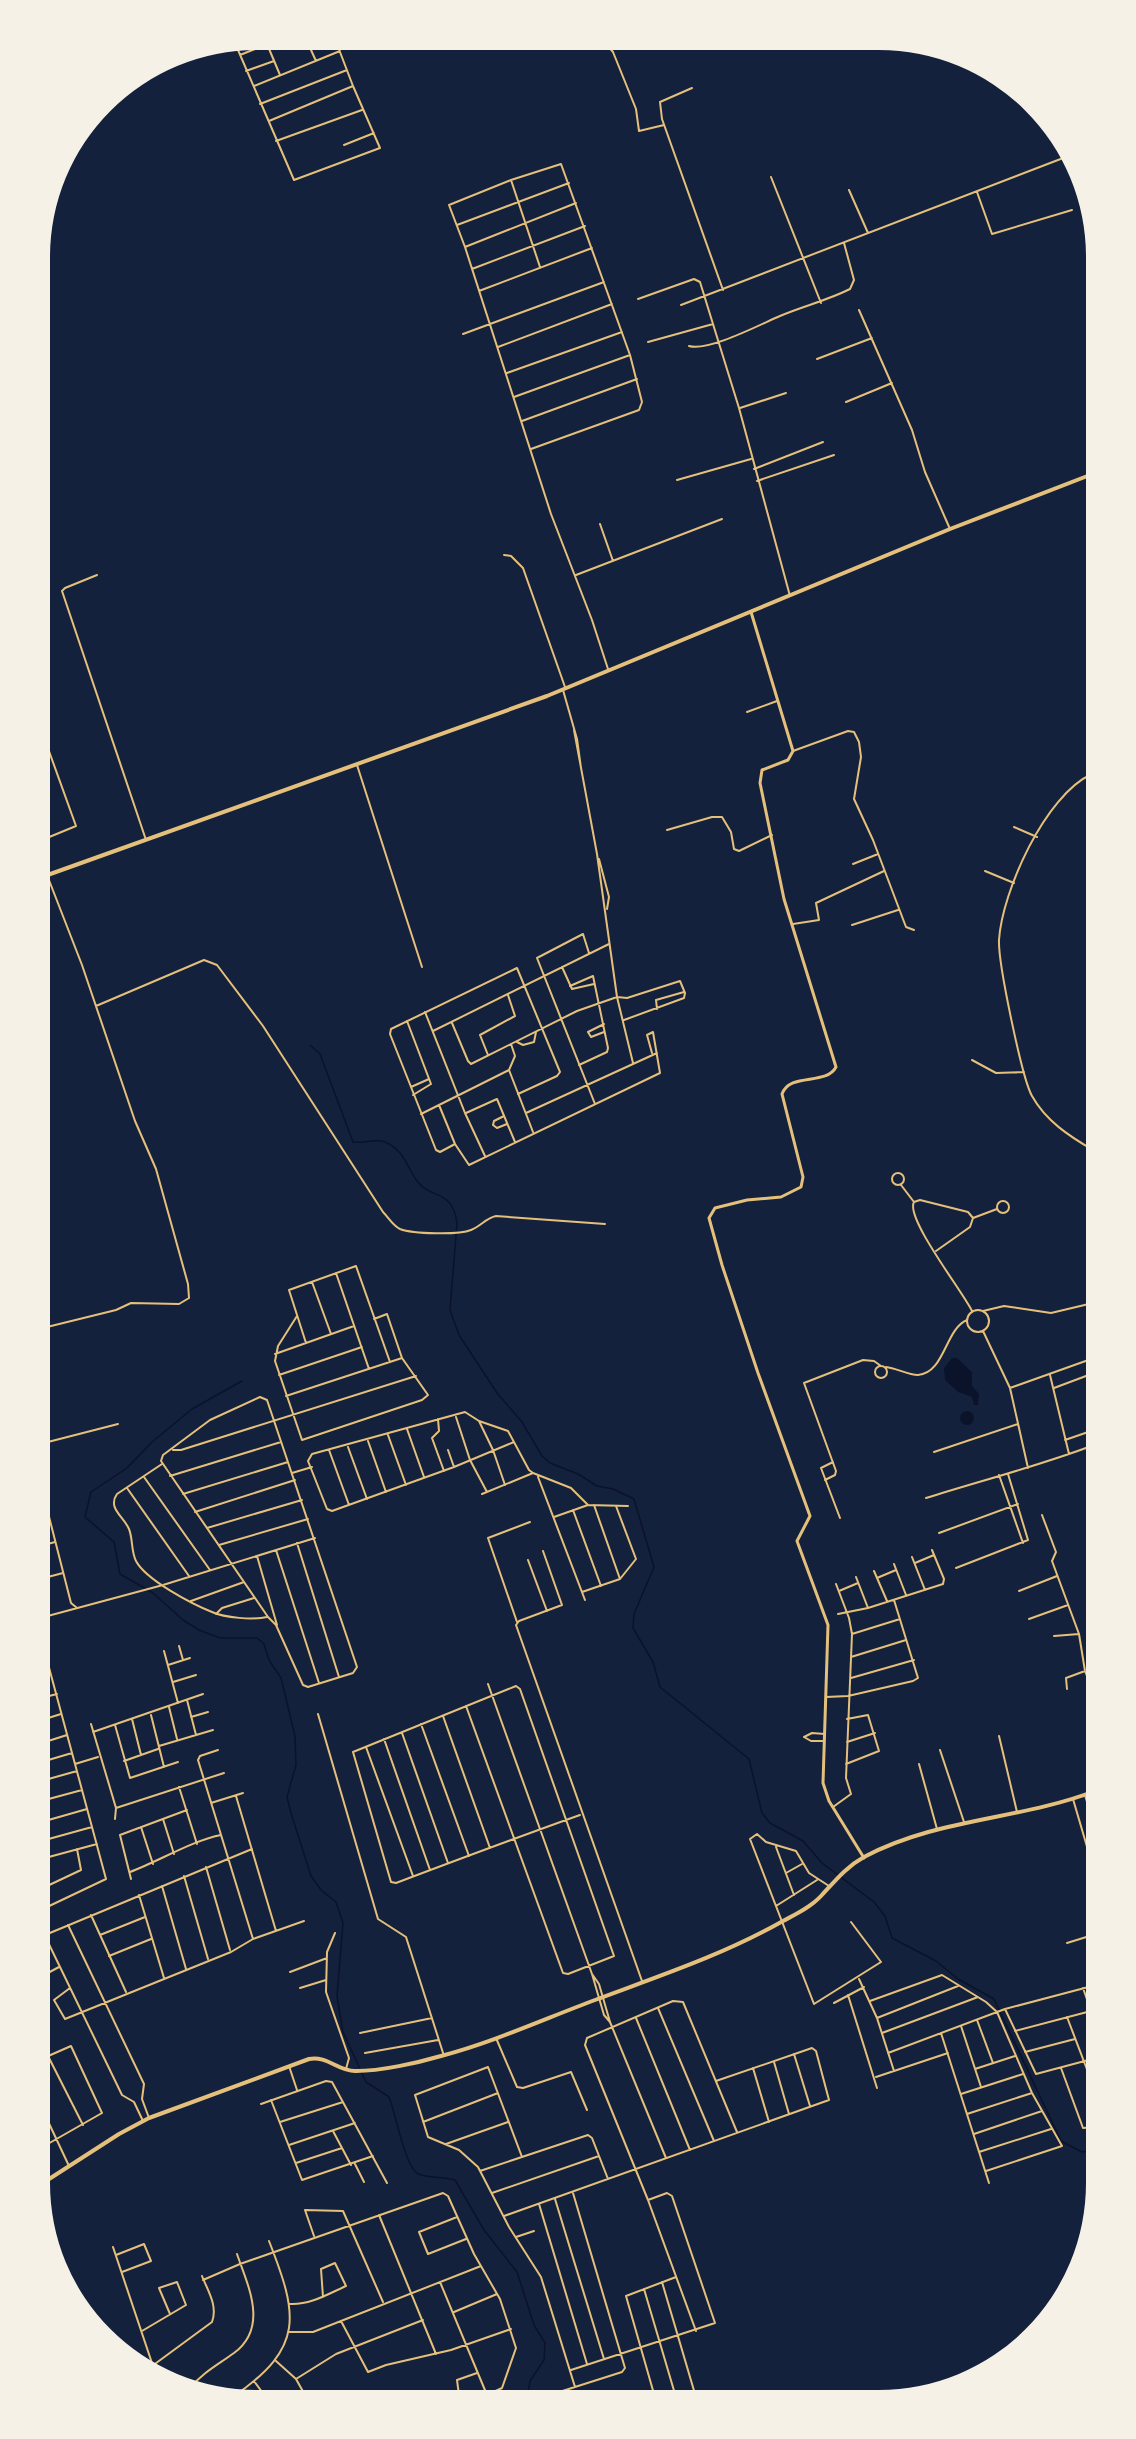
<svg xmlns="http://www.w3.org/2000/svg" width="1136" height="2439" viewBox="0 0 1136 2439" font-family="'Noto Serif',serif">
<style>
.water{fill:#0b132b}
.lines{fill:none;stroke-linecap:round;stroke-linejoin:round}
.stream{stroke:#0b132b;stroke-width:1.5}
.minor{stroke:#e5c07b;stroke-width:2}
.tertiary{stroke:#e5c07b;stroke-width:3}
.secondary{stroke:#e5c07b;stroke-width:4}
.primary{stroke:#e5c07b;stroke-width:4}
</style>
<rect width="100%" height="100%" fill="#14213d"/>
<path class="water" d="M952,1358H957L972,1372V1386L979,1394L978,1405H974L972,1397L958,1392L945,1380L944,1368Z
M960 1418a7 7 0 1 1 14 0a7 7 0 1 1-14 0Z"/>
<g class="lines">
<path class="stream" d="M310,1045L320,1054L353,1142C364,1144 375,1138 385,1142C404,1150 407,1167 417,1181C431,1200 452,1188 457,1223L450,1310L459,1335L497,1393L522,1422L542,1456L550,1463L578,1474L597,1486L613,1489L634,1499L654,1567L634,1614L633,1628L653,1662L660,1687L749,1759L762,1813L770,1823L803,1841L822,1863L874,1902L885,1916L892,1938L936,1961L958,1979L994,1999L1061,2141L1082,2152L1096,2150
M242,1381L192,1409L152,1442L127,1468L91,1492L85,1517L114,1542L120,1574L153,1593L183,1620L199,1630L220,1638H257L264,1644L269,1660L281,1678L295,1736L296,1765L287,1797L291,1813L311,1876L321,1890L336,1902L343,1923L337,1996L343,2032L366,2082L389,2097C395,2111 405,2167 418,2174C427,2178 445,2177 455,2180L484,2230L517,2272L534,2325L545,2343L544,2360L530,2381L528,2394
M1094,1560L1090,1573L1094,1578"/>
<path class="minor" d="M306,39L316,61
M604,41L613,52L636,109L639,131L664,125
M235,43L294,180L380,148L353,86
M267,44L280,75
M310,46L327,39
M240,55L280,39
M155,67L199,51
M246,71L274,61
M254,86L340,51
M692,88L660,102L662,119L723,290
M260,104L347,70
M269,121L353,86L335,39
M276,141L362,110
M344,145L374,133
M771,177L821,303
M511,180L540,267
M849,190L868,233
M977,192L992,234L1072,210
M457,225L569,183
M465,247L576,203
M472,269L585,226
M479,291L592,248
M638,299L694,279L700,282L739,408L790,596
M681,305L1071,155
M859,310L912,430L925,472L950,529
M463,334L604,282
M648,342L713,324
M689,346C708,352 761,324 780,316C803,306 826,301 850,289L854,280L844,243
M498,347L612,304
M817,359L872,338
M507,373L622,332
M514,397L630,355
M846,402L892,383
M740,408L786,393
M522,421L637,379
M531,449L639,410L642,402L630,355L561,164L511,180L449,205L465,247L551,514L592,620L608,669
M754,469L823,442
M677,480L751,459
M757,481L834,455
M600,524L613,561
M504,555L511,556L523,568L565,687
M97,575L65,588L62,591L146,840
M576,575L722,519
M563,690L577,739L581,768
M747,712L777,701
M41,729L76,826L42,840
M574,730L597,854L617,997L633,1063
M793,751L848,731L854,732L859,742L861,757L854,799L873,840L906,927L914,930
M357,765L422,967
M1092,774C1045,795 1002,892 999,940C998,963 1022,1078 1032,1096C1046,1121 1069,1136 1093,1150
M42,826L46,837
M1014,827L1037,837
M667,830L712,817H722L731,832L734,849L739,851L772,835
M599,859L609,897L607,909
M853,864L878,854
M985,871L1014,883
M793,924L819,920L816,903L884,871
M852,925L898,910
M589,953L583,934L537,958L595,1104
M562,967L572,989L594,984
M570,986L593,976L608,1048L607,1052L579,1065
M96,1006L204,960L217,965L263,1026L383,1212C388,1217 393,1226 400,1229C413,1234 459,1235 471,1230C481,1226 486,1218 496,1216L605,1224
M657,1009L656,1000L684,992
M425,1012L465,1113L485,1156
M407,1021L431,1084L413,1095
M452,1023L468,1061L471,1064L577,1011L617,997L627,998L680,981L685,993L684,998L624,1020
M604,1024L588,1032L591,1037L604,1032
M433,1031L609,944
M517,1042L523,1045L534,1042L536,1032
M488,1055L480,1035L515,1016L508,995
M972,1060L996,1073L1024,1072
M509,1070L533,1132
M411,1087L429,1079
M439,1105L455,1144L469,1165L660,1073L653,1032L647,1035L652,1053
M466,1113L497,1099L515,1142
M526,1113L657,1053
M421,1114L509,1070L515,1056L511,1044
M504,1116L494,1121L493,1125L497,1128L507,1124
M455,1144L440,1152L436,1150L390,1034L391,1029L517,968L560,1072L557,1076L518,1094
M892 1179a6 6 0 1 1 12 0a6 6 0 1 1-12 0Z
M901,1185L914,1202
M997 1207a6 6 0 1 1 12 0a6 6 0 1 1-12 0Z
M914,1202C905,1218 963,1292 972,1311
M914,1202L920,1200L968,1212L973,1218
M973,1218L997,1209
M936,1251L970,1227L973,1218
M336,1273L369,1369
M312,1282L331,1334
M967 1321a11 11 0 1 1 22 0a11 11 0 1 1-22 0Z
M983,1311L1004,1306L1051,1313L1093,1303
M297,1316L278,1346L275,1361L302,1440L422,1400L428,1395L402,1358L387,1314L374,1319
M43,1328L116,1310L131,1303L179,1304L189,1298L188,1284L156,1169L135,1121L82,965L47,875
M983,1331L1010,1388
M306,1343L289,1290L356,1266L390,1362
M275,1354L354,1326
M875 1372a6 6 0 1 1 12 0a6 6 0 1 1-12 0Z
M886,1367C896,1368 908,1375 918,1375C945,1373 945,1329 967,1320
M279,1375L362,1347
M1050,1375L1069,1454
M1054,1388L1094,1373
M286,1396L402,1358
M260,1397L267,1400L357,1667L353,1673L308,1687L303,1685L276,1625L268,1617L161,1461L163,1455L210,1420Z
M456,1417L470,1460L487,1492
M438,1419L439,1431L432,1438L444,1471
M479,1421L493,1450L505,1485
M407,1429L424,1477
M388,1435L406,1485
M1065,1440L1094,1430
M368,1441L386,1492
M514,1442L454,1467L332,1511L327,1509L308,1461L312,1454L465,1412L479,1421L508,1431L529,1470L533,1473L571,1488L588,1505L628,1506
M44,1443L118,1424
M348,1447L367,1499
M173,1450H181L416,1376
M329,1450L349,1505
M448,1450L454,1467
M934,1452L1018,1424
M833,1462L821,1468L840,1518
M162,1464L117,1494C107,1508 124,1517 129,1529C133,1539 131,1551 136,1561C146,1580 192,1604 212,1612C225,1618 253,1620 267,1617
M1028,1468L1010,1388L1094,1358
M292,1473L312,1467
M999,1475L1023,1543
M170,1476L281,1442
M144,1477L210,1570
M538,1477L585,1600
M825,1480L835,1475L836,1471L804,1383L863,1360L874,1361L881,1366
M127,1488L189,1576
M183,1494L288,1462
M482,1494L533,1473
M44,1497L71,1603L77,1608
M926,1498C983,1480 1039,1466 1094,1445
M594,1505L620,1579
M573,1510L601,1586
M195,1512L295,1480
M1042,1515L1056,1552L1052,1561L1079,1634L1085,1671L1091,1686L1095,1704
M554,1517L588,1505
M207,1528L302,1500
M939,1533L1018,1504
M297,1543L339,1677
M44,1545L55,1542
M219,1545L308,1519
M276,1550L319,1683
M543,1551L562,1605L519,1621L516,1625L642,1981
M257,1556L277,1625
M912,1557L925,1590
M528,1560L547,1611
M915,1563L934,1555
M894,1564L906,1595
M956,1568L1028,1540L1008,1474
M874,1571L887,1601
M856,1577L868,1608
M44,1578L63,1573
M877,1578L896,1570
M839,1591L858,1583
M1019,1591L1057,1576
M582,1592L620,1579L636,1559L616,1506
M191,1601L244,1582
M216,1614L222,1608L254,1598
M838,1614L868,1608L943,1584L944,1579L932,1550
M44,1617L163,1585L315,1538
M1029,1619L1068,1605
M517,1622L488,1538L530,1522
M852,1634L900,1619
M1054,1636L1079,1634
M179,1646L183,1660
M44,1649L106,1879L45,1908
M164,1651L178,1703
M851,1657L906,1640
M168,1665L190,1658
M851,1678L914,1660
M173,1682L196,1675
M488,1684L592,1974L604,2015L610,2022L666,2158
M1067,1689L1066,1678L1085,1671
M45,1697L57,1694
M826,1697L848,1696L913,1681L918,1678L894,1600
M187,1700L196,1735
M466,1706L563,1973L568,1974L614,1956L520,1689L516,1686L353,1752L391,1882L396,1883C457,1860 518,1837 580,1815
M169,1707L177,1739
M318,1714L378,1919L406,1937L444,2056
M151,1715L164,1767
M443,1716L490,1848
M191,1717L208,1712
M45,1719L61,1714
M132,1719L141,1755
M91,1724L116,1808L115,1819
M421,1724L469,1856
M115,1725L130,1778L178,1762
M93,1732L203,1694
M402,1733L448,1863
M999,1736L1017,1812
M804,1737L811,1741H823
M804,1737L812,1733L825,1734
M384,1739L430,1870
M45,1742L67,1735
M847,1742L875,1733
M1095,1742V1753
M159,1746L213,1730
M366,1747L413,1876
M218,1750L200,1756L198,1760L253,1939
M940,1750L964,1822
M45,1761L72,1753
M124,1761L158,1749
M75,1764L98,1757
M846,1764L879,1751L868,1715L847,1719
M919,1764L937,1829
M45,1780L77,1771
M179,1787L197,1844
M1085,1795L1095,1829
M236,1796L276,1931
M1073,1799L1095,1874
M45,1800L82,1790
M211,1803L243,1793
M833,1807L851,1794L846,1778L852,1634L849,1618L836,1584
M116,1808L224,1773
M163,1819L174,1854
M45,1821L87,1809
M141,1827L153,1864
M45,1840L92,1827
M776,1847L794,1895
M45,1858L97,1844
M206,1867L230,1950
M130,1872C159,1861 194,1840 221,1835
M786,1873L802,1864
M184,1876L208,1959
M131,1879L120,1835L187,1810
M162,1886L186,1969
M829,1886L809,1873L796,1851L766,1842L757,1834L750,1839L814,2004L881,1962L851,1922
M45,1887L81,1870L77,1849
M139,1895L164,1978
M776,1906L817,1880
M91,1915L126,1992
M68,1925L144,2084L142,2099
M335,1933L327,1952L326,1992L349,2058L346,2069
M45,1935L252,1849
M100,1935L145,1917
M45,1936L122,2095L134,2102
M1067,1943L1096,1934
M109,1956L151,1939
M290,1972L327,1958
M46,1974L59,1967
M592,1974L599,1984L610,2022
M859,1979L877,2018L894,2071
M70,1988L54,2000L65,2019L231,1952L253,1939L304,1921
M300,1988L326,1980
M1083,1988L1096,2025
M848,1995L877,2088
M870,2001L942,1975L986,2002L997,2012L1032,2093L1062,2146L986,2171
M834,2003L864,1987
M658,2008L714,2141
M1005,2009L1036,2074L1096,2058
M1067,2017L1096,2093
M636,2018L690,2150
M877,2018L958,1986
M977,2020L993,2063
M961,2026L981,2087
M1015,2031L1091,2011
M360,2033L432,2018
M882,2033L978,1997
M941,2033L989,2183
M496,2038L517,2087L523,2088L571,2072L587,2110
M1025,2052L1075,2039
M365,2053L438,2040
M888,2053L1005,2009L1096,1985
M794,2054L810,2106
M48,2056L83,2125
M46,2057L71,2046L102,2113L46,2145
M774,2062L789,2114
M289,2066L297,2090
M753,2068L769,2122
M1061,2068L1083,2128L1096,2127
M975,2069L1015,2056
M876,2077L948,2053
M961,2094L1023,2074
M142,2099L149,2118
M271,2100L302,2180L373,2156
M134,2102L143,2121
M261,2104L326,2081L332,2082L387,2183
M967,2114L1032,2093
M46,2117L69,2166
M280,2122L343,2102
M423,2122L498,2093
M333,2131L351,2165
M974,2134L1042,2111
M446,2144L508,2122
M289,2145L355,2123
M979,2152L1051,2129
M522,2157L488,2067L415,2095L428,2137L459,2150L478,2167L509,2227L541,2277L575,2387
M296,2163L342,2148
M355,2164L364,2182
M480,2171L588,2135L592,2138L608,2179
M492,2193L599,2156
M555,2199L604,2359
M539,2204L587,2364
M379,2215L436,2354
M504,2216L829,2100L816,2051L812,2048L716,2081
M457,2217L419,2232L428,2254L466,2239
M314,2236L305,2210L343,2211L383,2302
M516,2237L534,2231
M113,2247L156,2375
M116,2255L144,2244L151,2261L122,2272
M203,2280L240,2264L443,2193L448,2196L474,2254L500,2299L516,2348L502,2388L487,2395L440,2282
M662,2282L695,2394
M644,2289L675,2394
M290,2304C310,2305 328,2294 346,2286L335,2263L321,2269L323,2297
M454,2312L497,2294
M341,2321L368,2372L386,2365L451,2350L511,2329
M142,2331L186,2305L177,2282L159,2288L170,2314
M696,2331L648,2200L585,2045L587,2038L673,2001L683,2002L737,2132
M288,2332H313L481,2266
M276,2361L296,2379L305,2395
M148,2369L212,2322C218,2306 208,2291 202,2276
M571,2370L715,2323L672,2196L667,2193L648,2200
M296,2379L336,2354L423,2320
M254,2381L265,2396
M190,2388C202,2373 219,2364 234,2353C269,2327 248,2286 237,2254
M553,2394L622,2372L625,2368L573,2193
M654,2394L626,2296L676,2277
M459,2395L457,2380L477,2373
M234,2396C305,2347 298,2315 269,2241"/>
<path class="tertiary" d="M751,612L793,751L788,760L762,770L760,783L784,899L836,1067C826,1086 790,1072 782,1094L803,1177L801,1187L781,1197L747,1200L715,1208L709,1218L722,1265L758,1373L810,1516L797,1541L828,1625L823,1783L829,1801L864,1858"/>
<path class="secondary" d="M46,2181L119,2134L149,2118L309,2059C327,2055 339,2072 356,2071C381,2071 417,2063 441,2056C494,2042 544,2019 595,2000C659,1976 723,1955 783,1921C796,1914 811,1907 821,1896C835,1881 846,1867 864,1857C937,1818 1020,1820 1095,1791"/>
<path class="primary" d="M42,877L547,696L950,529L1090,475"/>
</g>
<path d="M0 0H1136V2439H0ZM257 50H879A207 207 0 0 1 1086 257V2183A207 207 0 0 1 879 2390H257A207 207 0 0 1 50 2183V257A207 207 0 0 1 257 50Z" fill="#f6f1e7" fill-rule="evenodd"/>
</svg>
